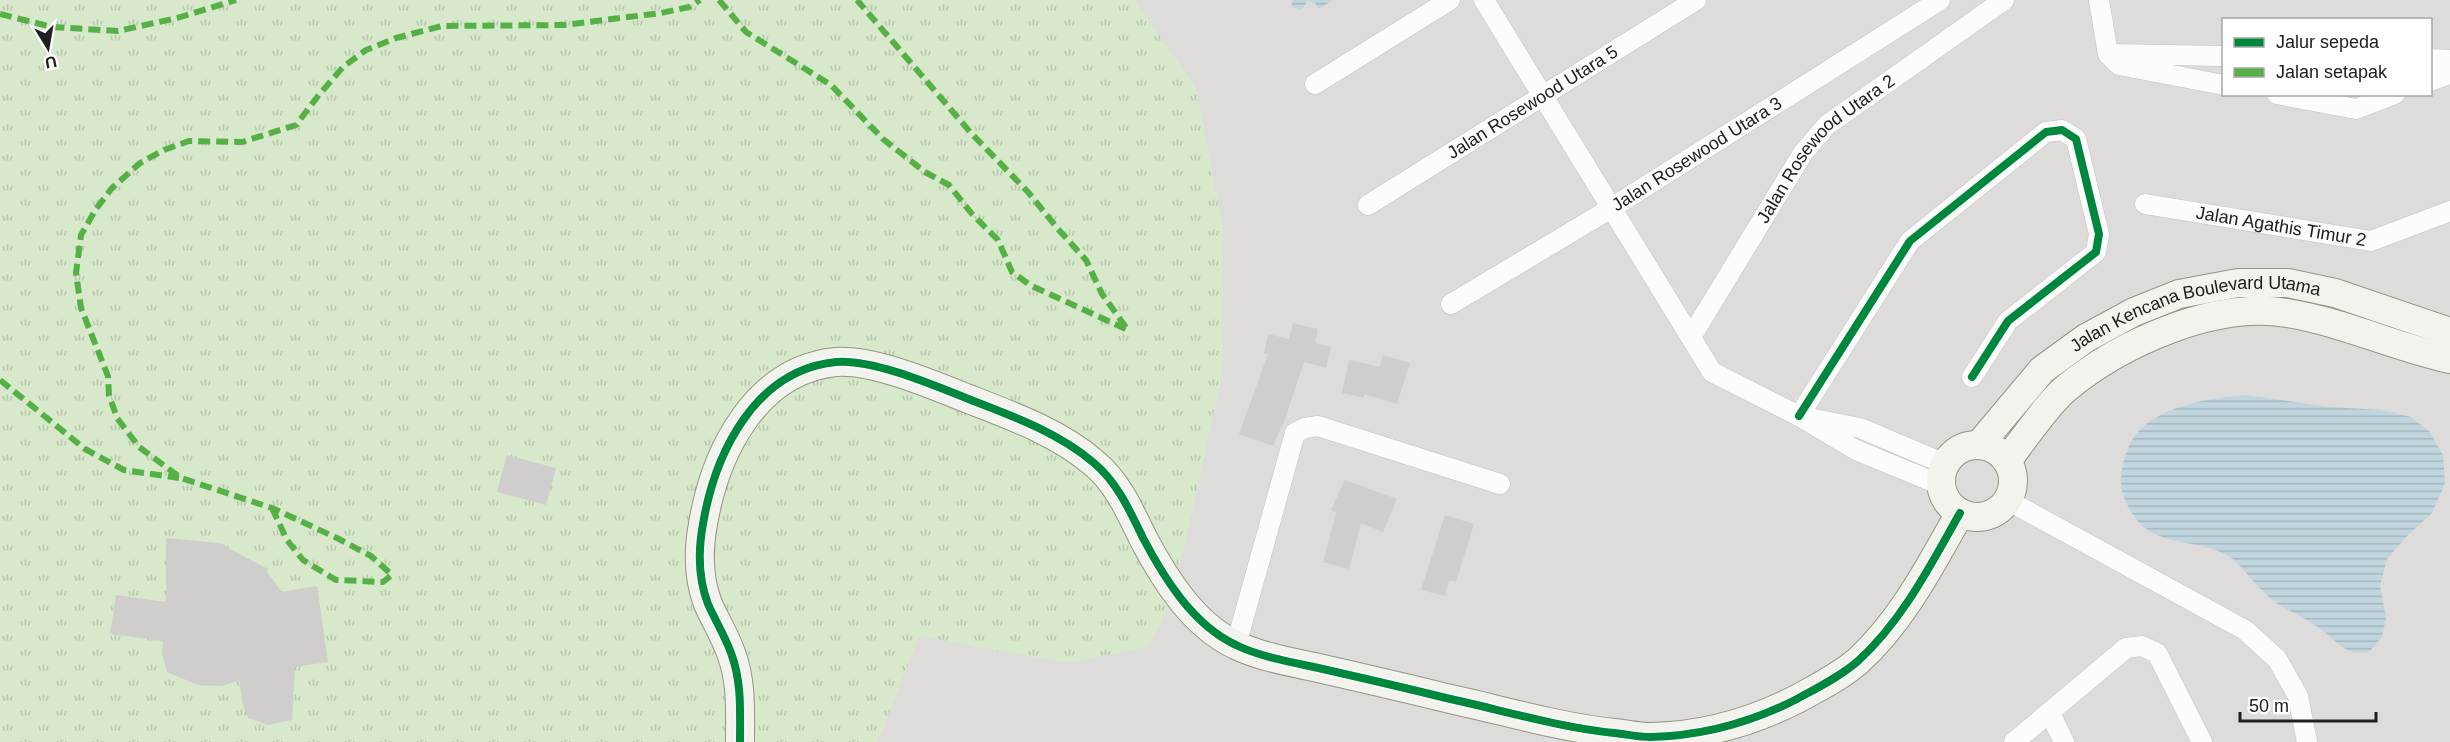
<svg xmlns="http://www.w3.org/2000/svg" width="2450" height="742" viewBox="0 0 2450 742" font-family="Arial,sans-serif">
<style>
.residential{fill:#dddcda;fill-rule:evenodd}
.grass{fill:url(#grass-tufts)}
.water{fill:url(#water-rules)}
.building{fill:#d0cecc}
.lines{fill:none;stroke-linecap:round;stroke-linejoin:round}
.street-casing{stroke:#c3c3c1;stroke-width:21}
.secondary-casing{stroke:#939683;stroke-width:30}
.street{stroke:#fcfcfc;stroke-width:20}
.secondary{stroke:#f2f3ec;stroke-width:28}
.quiet{stroke:#55b145;stroke-width:6;stroke-dasharray:12 6;stroke-linecap:butt}
.cycleway-casing{stroke:#fff;stroke-width:11}
.cycleway{stroke:#00873e;stroke-width:8}
.labels{text-anchor:middle;dominant-baseline:central;stroke-width:5;stroke-linejoin:round;paint-order:stroke}
.street-label{font-size:18px;fill:#202020;stroke:#fff}
</style>
<defs>
<pattern id="grass-tufts" width="24" height="20" patternUnits="userSpaceOnUse" patternTransform="scale(1.5)"><rect width="24" height="20" fill="#d8e8cb"/><path d="M3 7l-1-3M5 7V3M7 7l1-3M15 17l-1-3M17 17v-4M19 17l1-3" fill="none" stroke="#b9c7ae"/></pattern>
<pattern id="water-rules" width="6" height="5" patternUnits="userSpaceOnUse" patternTransform="scale(1.5)"><rect width="6" height="5" fill="#c0d5dd"/><path d="M0 2.5h6" fill="none" stroke="#a5b7bd"/></pattern>
</defs>
<rect width="100%" height="100%" fill="#edece9"/>
<path class="residential" d="M0,0H2450V742H0ZM2224,20H2430V94H2224Z"/>
<path class="grass" d="M0,0H1135L1196,88L1223,228L1222,375L1171,606L1147,647L1068,663L919,636L878,742H0Z"/>
<path class="water" d="M1293,0H1333L1319,9L1315,3L1307,1L1304,7L1300,10L1291,6Z
M2247,395L2329,407L2382,410L2411,417L2429,431L2443,455L2445,483L2432,513L2407,536L2387,559L2380,586L2386,618L2382,637L2369,652C2342,655 2339,642 2319,628C2303,616 2284,610 2269,597C2256,586 2246,571 2234,560C2208,539 2172,548 2145,528C2133,519 2120,495 2121,480C2122,467 2125,452 2132,440C2153,406 2210,398 2247,395Z"/>
<path class="building" d="M1293,323L1318,329L1315,343L1331,347L1326,368L1304,362L1285,419L1273,446L1239,434L1268,354L1264,353L1268,334L1289,339Z
M1383,355L1410,363L1397,404L1364,394V398L1342,393L1349,360L1380,367Z
M507,455L556,468L546,505L497,492Z
M1345,480L1397,499L1383,532L1361,523L1349,569L1323,562L1336,513L1331,510Z
M1445,515L1474,524L1456,582L1449,581L1445,596L1421,590Z
M166,538L219,543L268,569L267,572L282,592L317,586L328,662L295,667L292,720L268,725L248,718L243,706L239,680L223,686L198,685L167,672L162,653L163,641L110,634L116,595L166,602Z"/>
<g class="lines">
<g class="street-casing">
<g id="street">
<path d="M1484,0L1712,372L1799,416L1856,450L1941,485"/>
<path d="M2099,0L2108,54"/>
<path d="M2108,54L2119,65L2224,85"/>
<path d="M2111,54L2224,56"/>
<path d="M2430,59L2450,60"/>
<path d="M2430,81L2450,74"/>
<path d="M1315,84L1450,0"/>
<path d="M2277,94L2356,109L2395,94"/>
<path id="s1" d="M2145,204L2371,241L2450,211"/>
<path id="s2" d="M1368,205L1696,0"/>
<path id="s3" d="M1451,304L1613,207L1940,0"/>
<path id="s4" d="M1691,337L1803,153L1827,125L2004,0"/>
<path d="M1799,416L1910,241L2046,132L2062,130L2076,139L2099,234L2096,252L2008,321L1972,377"/>
<path d="M1814,419L1860,428L1945,464"/>
<path d="M2007,500L2245,630L2277,659L2298,696L2307,742"/>
<path d="M1236,645L1295,433L1305,428L1318,426L1500,484"/>
<path d="M2050,713L2064,742"/>
<path d="M2014,742L2126,648L2142,646L2157,653L2202,742"/>
</g>
</g>
<g class="secondary-casing">
<g id="secondary">
<path id="s5" d="M1979,445L2042,370L2086,338L2134,312L2179,294L2238,283H2288L2335,293L2450,332"/>
<circle cx="1977" cy="481" r="36"/>
<path d="M2007,461C2023,440 2045,407 2064,390C2120,343 2214,301 2287,313C2343,322 2395,347 2450,359"/>
<path d="M740,742C740,712 742,682 731,653C725,636 715,620 708,604C698,578 698,551 703,524C715,453 755,370 836,362C872,359 931,384 966,398C1010,415 1058,432 1094,463C1117,482 1130,511 1143,538C1164,578 1193,625 1236,645C1258,656 1290,662 1314,667C1358,677 1402,687 1446,698C1502,710 1557,727 1614,733C1626,734 1638,737 1650,737C1701,736 1752,722 1797,699C1817,688 1841,676 1858,661C1903,620 1931,564 1960,513"/>
</g>
</g>
<use href="#street" class="street"/>
<use href="#secondary" class="secondary"/>
<path class="quiet" d="M719,0L746,32L831,85L883,139L925,172L949,185L972,214L998,240L1012,272L1030,285L1128,330L1102,294L1086,260L1058,229L1028,192L971,133L857,0
M0,14L52,27L118,31L177,18L236,0
M0,380L85,449L124,470L179,478
M272,508L287,540L303,560L336,580L383,582L392,575L371,556L337,538L272,508L181,478L139,447L117,418L109,395L108,376L81,308L76,273L81,235L96,209L112,188L140,163L164,150L189,141L242,142L296,125L318,96L343,67L366,50L396,38L442,26L564,25L661,13L689,7L700,0"/>
<g class="cycleway-casing">
<path id="cycleway" d="M1799,416L1910,241L2046,132L2062,130L2076,139L2099,234L2096,252L2008,321L1972,377
M740,742C740,712 742,682 731,653C725,636 715,620 708,604C698,578 698,551 703,524C715,453 755,370 836,362C872,359 931,384 966,398C1010,415 1058,432 1094,463C1117,482 1130,511 1143,538C1164,578 1193,625 1236,645C1258,656 1290,662 1314,667C1358,677 1402,687 1446,698C1502,710 1557,727 1614,733C1626,734 1638,737 1650,737C1701,736 1752,722 1797,699C1817,688 1841,676 1858,661C1903,620 1931,564 1960,513"/>
</g>
<use href="#cycleway" class="cycleway"/>
</g>
<g class="labels">
<g class="street-label">
<text stroke="none"><textPath href="#s2" startOffset="194">Jalan Rosewood Utara 5</textPath></text>
<text stroke="none"><textPath href="#s4" startOffset="234">Jalan Rosewood Utara 2</textPath></text>
<text stroke="none"><textPath href="#s3" startOffset="288">Jalan Rosewood Utara 3</textPath></text>
<text stroke="none"><textPath href="#s1" startOffset="138">Jalan Agathis Timur 2</textPath></text>
<text stroke="none"><textPath href="#s5" startOffset="267">Jalan Kencana Boulevard Utama</textPath></text>
</g>
</g>
<rect x="2222" y="18" width="210" height="78" fill="#ffffff" stroke="#a6a6a6" stroke-width="1.5"/>
<rect x="2234" y="38" width="30" height="9" fill="#00873e" stroke="#a6a6a6" stroke-width="1.5"/>
<text x="2276" y="48" font-size="18" fill="#202020">Jalur sepeda</text>
<rect x="2234" y="68" width="30" height="9" fill="#55b145" stroke="#a6a6a6" stroke-width="1.5"/>
<text x="2276" y="78" font-size="18" fill="#202020">Jalan setapak</text>
<g transform="translate(48 48) rotate(169)" stroke="#ffffff" stroke-width="4.5" paint-order="stroke">
<path d="M0-4.5L10 22L0 15L-10 22Z" fill="#202020"/>
<text y="-9" font-size="16" font-weight="bold" text-anchor="middle" fill="#202020">U</text>
</g>
<path d="M2240 712v9h136v-9" fill="none" stroke="#202020" stroke-width="3"/>
<text x="2249" y="712" font-size="18" fill="#202020" stroke="#ffffff" stroke-width="4.5" paint-order="stroke">50 m</text>
</svg>
